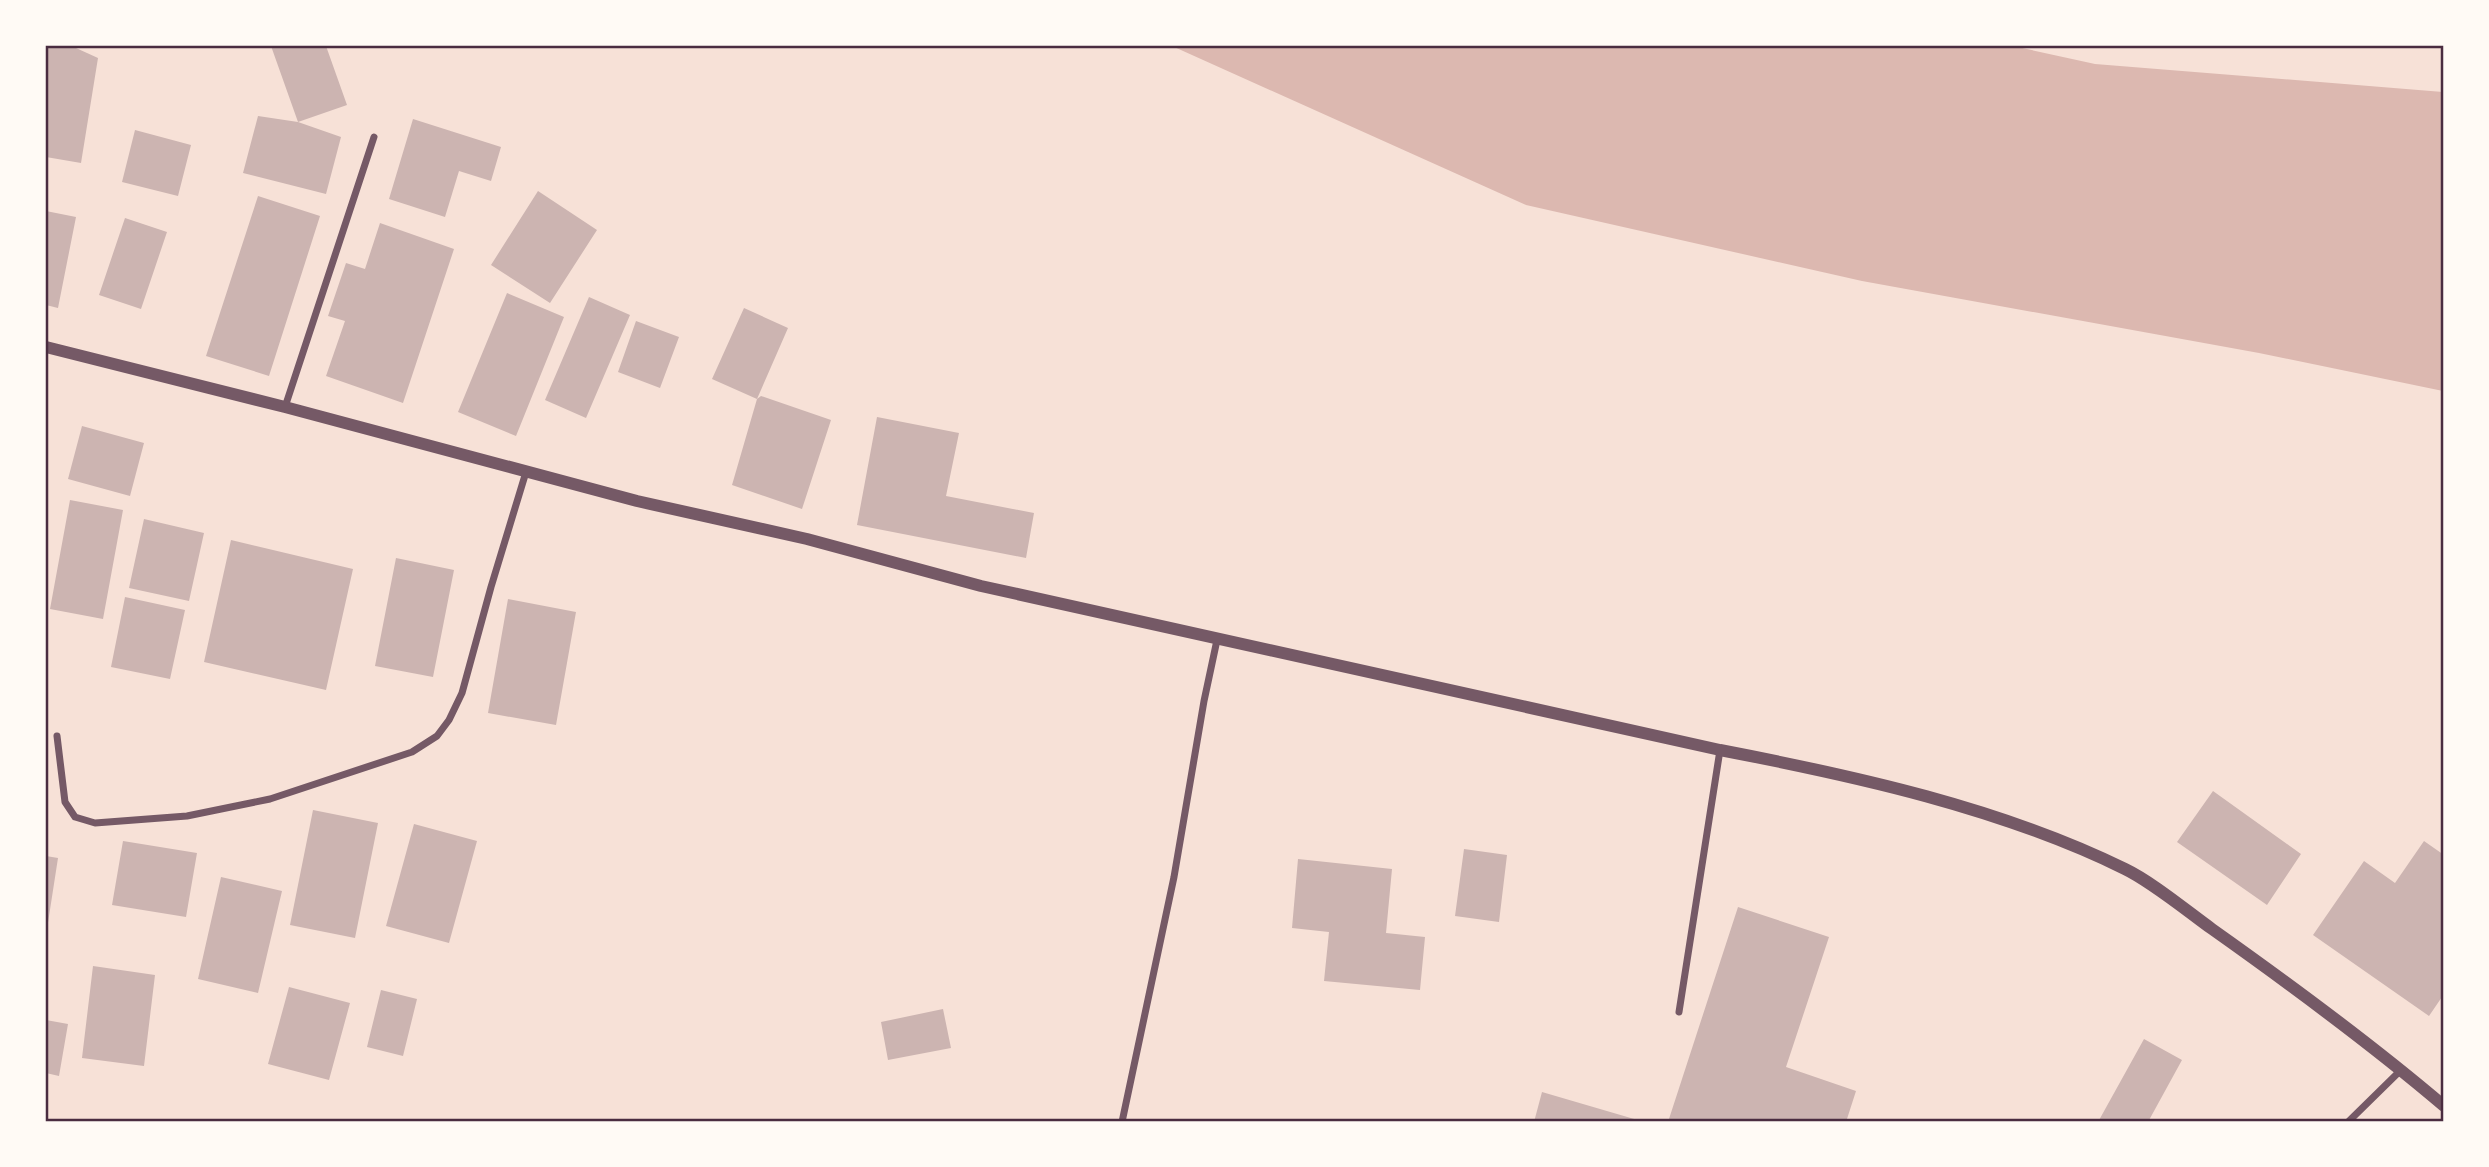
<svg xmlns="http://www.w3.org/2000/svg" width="2489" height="1167" viewBox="0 0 2489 1167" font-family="Arial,sans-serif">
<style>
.water{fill:#dcb8b0}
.building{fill:#ccb4b1}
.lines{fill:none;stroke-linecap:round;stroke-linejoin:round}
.minor{stroke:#755966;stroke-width:7}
.tertiary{stroke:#755966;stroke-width:12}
.neatline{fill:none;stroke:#4a2c40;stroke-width:2.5}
</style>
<rect width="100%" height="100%" fill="#f7e1d7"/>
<path class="water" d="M1172,46H2013L2095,64L2443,92V391L2259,353L1862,281L1526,205Z"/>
<path class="building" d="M46,46H77L76,48L98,58L81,163L46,157Z
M271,46H326L347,105L298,122Z
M258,116L298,122L341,137L326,194L243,173Z
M413,119L501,147L491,181L459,171L445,217L389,199Z
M135,130L191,145L178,196L122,182Z
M538,191L597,230L550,303L491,265Z
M258,196L320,216L269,376L206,356Z
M46,211L76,217L58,308L46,305Z
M125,218L167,232L141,309L99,295Z
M380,223L454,249L403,403L326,376L345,321L328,316L346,263L365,269Z
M507,293L564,317L516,436L458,412Z
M589,297L630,315L586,418L545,400Z
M744,308L788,328L757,399L761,396L831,420L802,509L732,485L757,399L712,379Z
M636,321L679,337L660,388L618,372Z
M877,417L959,433L946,496L1034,513L1026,558L857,525Z
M82,426L144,443L130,496L68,479Z
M70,500L123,510L103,619L50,609Z
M144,519L204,533L189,601L129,588Z
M231,540L353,569L326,690L204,662Z
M396,558L454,570L433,677L375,666Z
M125,597L185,610L170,679L111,667Z
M508,599L576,612L556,725L488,713Z
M2213,791L2301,854L2267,905L2177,842Z
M313,810L378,823L355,938L290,925Z
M414,824L477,841L449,943L386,926Z
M123,841L197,853L186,917L112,905Z
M2424,841L2444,855V994L2429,1016L2313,935L2364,861L2395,883Z
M1464,849L1507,855L1499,922L1455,916Z
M46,856L58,858L47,929L46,928Z
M1298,859L1392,869L1386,933L1425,937L1420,990L1324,981L1329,932L1292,928Z
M221,877L282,891L258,993L198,979Z
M1738,907L1829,937L1786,1067L1856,1091L1846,1122H1668Z
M93,966L155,975L144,1066L82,1058Z
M289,987L350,1003L329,1080L268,1064Z
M381,990L417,999L403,1056L367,1047Z
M943,1009L951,1048L888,1060L881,1022Z
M46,1020L68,1024L59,1076L46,1073Z
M2144,1039L2182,1060L2148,1122H2098Z
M1542,1092L1641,1121V1122H1534Z"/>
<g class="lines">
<path class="minor" d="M285,407L374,137
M57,736L65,802L75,817L95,823L187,816L270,799L412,752L437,736L449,720L462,693L491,587L526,472
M1679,1012L1720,750
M1122,1122L1174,877L1204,701L1217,640
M2348,1122L2401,1070"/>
<path class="tertiary" d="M46,347L285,407L637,501L807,539L981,586L1720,750C1855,776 2001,808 2125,869C2152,882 2187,911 2212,929C2291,985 2370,1043 2444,1106"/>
</g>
<rect width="2489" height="1167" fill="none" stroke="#fffaf5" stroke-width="94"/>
<rect x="47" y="47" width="2395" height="1073" class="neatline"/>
</svg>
